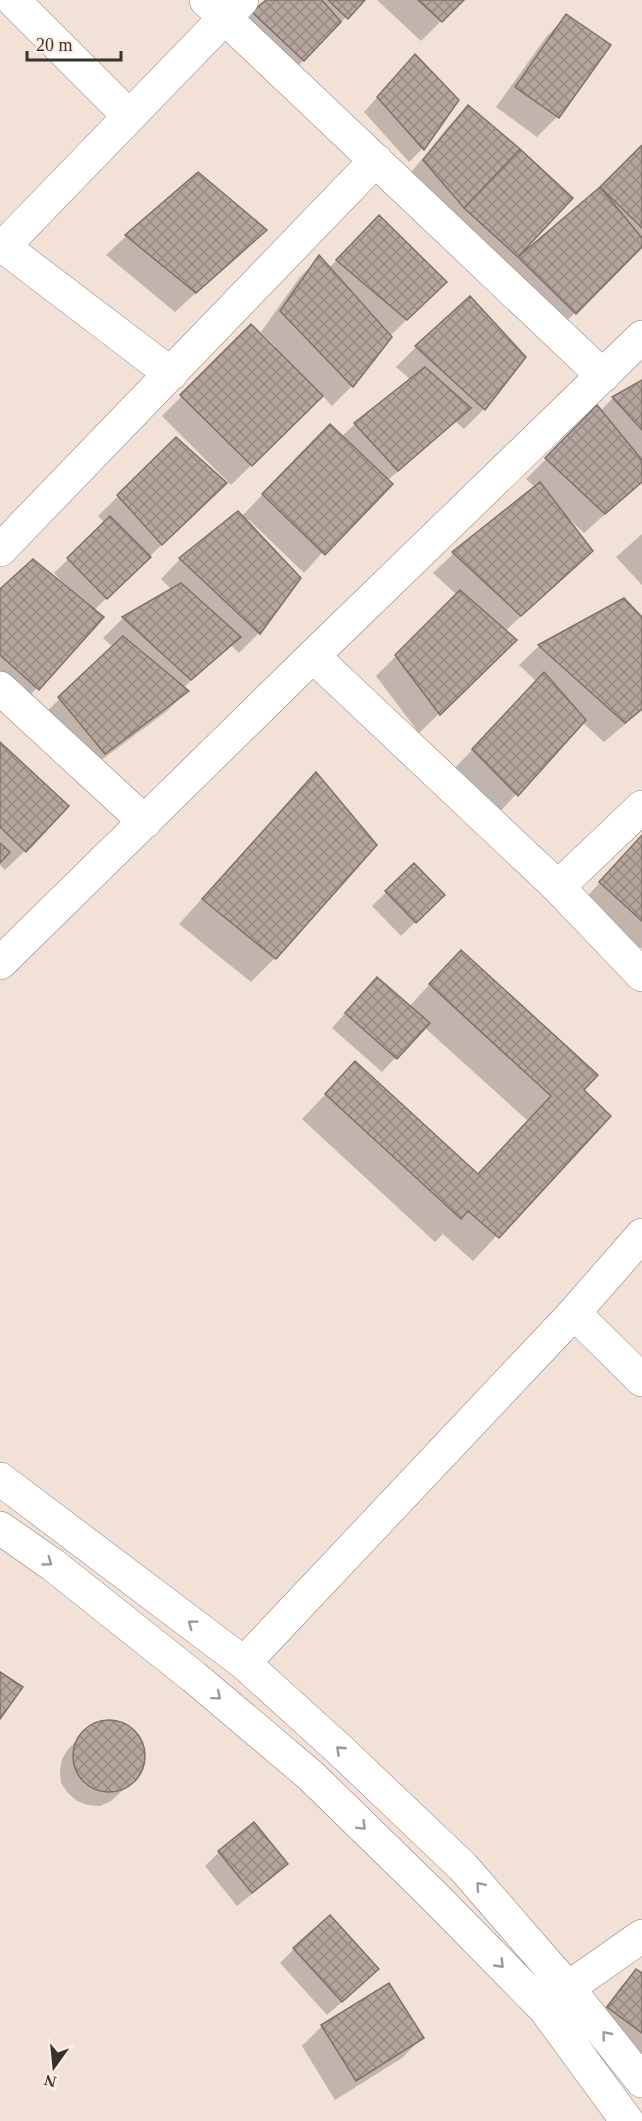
<svg xmlns="http://www.w3.org/2000/svg" width="642" height="2121" viewBox="0 0 642 2121" font-family="Georgia,serif">
<style>
.shadow{fill:#0003}
.building{fill:url(#building-cross-hatch);stroke:#807269;stroke-width:1.5}
.lines{fill:none;stroke-linecap:round;stroke-linejoin:round}
.minor-casing{stroke:#8d7f76;stroke-width:34}
.minor{stroke:#fff;stroke-width:33}
.oneway{stroke:#9c9997}
</style>
<defs>
<pattern id="building-cross-hatch" width="8" height="8" patternUnits="userSpaceOnUse" patternTransform="scale(1.5)"><rect width="8" height="8" fill="#b6a79e"/><path d="M0 0l8 8M0 8l8-8" fill="none" stroke="#958981"/></pattern>
</defs>
<rect width="100%" height="100%" fill="#f1e1d7"/>
<path class="shadow" d="M268,0H363L289,75L239,27Z
M377,0H462L421,41Z
M567,16L557,117L537,137L496,107L547,36Z
M401,71L457,100L422,149L409,162L364,112Z
M468,107L570,198L518,257L519,259L601,188L642,147V245L555,333L404,181L448,127Z
M265,230L175,312L106,255L126,236Z
M359,237L445,282L389,337L352,386L332,406L322,395L231,485L162,416L251,327L274,349L276,347L261,332L300,277L319,258L329,268Z
M416,347L524,357L484,409L464,429L455,421L387,481L304,573L248,519L246,521L299,578L259,633L239,653L231,645L183,688L187,691L167,711L84,773L40,718L113,647L103,638L123,618L172,590L161,579L180,559L241,517L310,446L341,437L355,424L411,380L396,367Z
M642,382V481L584,533L566,516L565,517L571,571L505,631L495,660L419,733L376,676L457,595L433,573L453,554L535,487L526,479L597,408L600,411L613,398Z
M176,439L205,503L93,611L101,617L18,709L0,693V591L61,584L63,583L54,573L105,523L98,516Z
M642,534V585L616,557Z
M623,600L642,619V710L604,742L582,722L497,815L453,770L537,682L519,665L539,646Z
M0,744L25,851L5,870L0,865Z
M292,799L275,958L251,982L179,924Z
M642,837V947L636,953L581,903Z
M414,865L443,895L401,936L372,906Z
M437,976L581,1091L609,1116L473,1261L443,1234L435,1242L302,1119L355,1063L477,1175L528,1121L424,1027L382,1072L332,1028L363,993L409,1007Z
M104,1722H116L127,1726L136,1734L142,1744L144,1756L142,1768L136,1778L111,1801L100,1806L88,1805L77,1801L68,1793L61,1783L60,1771L62,1759L68,1749L83,1734L92,1726Z
M219,1852L286,1864L272,1878L237,1906L205,1866Z
M294,1949L363,1983L327,2015L280,1963Z
M636,1971L642,1975V2079L594,2022L622,1985Z
M322,2026L422,2038L402,2058L335,2100L302,2046Z"/>
<path class="building" d="M266,0H322L341,22L304,61L252,12Z
M328,0H365L348,19Z
M418,0H464L442,22Z
M566,14L611,45L559,118L515,87Z
M415,54L459,100L424,150L377,97Z
M468,105L520,149L464,208L423,160Z
M642,145V228L600,187Z
M520,149L573,198L518,257L464,208Z
M198,172L267,230L196,293L125,235Z
M600,187L642,238V247L576,314L518,257Z
M379,215L447,282L407,320L336,260Z
M319,255L392,337L353,387L280,311Z
M470,296L526,357L485,410L415,346Z
M251,324L323,396L252,466L180,395Z
M425,367L471,408L398,471L354,423Z
M642,380V430L612,397Z
M597,405L642,460V482L605,514L545,458Z
M330,424L393,484L325,555L262,494Z
M176,437L227,483L162,545L117,495Z
M540,482L593,551L521,616L452,552Z
M238,511L301,578L260,634L179,558Z
M110,516L151,557L107,599L67,558Z
M33,559L104,617L39,690L0,655V589Z
M181,583L241,637L191,680L122,617Z
M460,590L517,640L440,715L395,655Z
M624,598L642,617V709L625,723L538,645Z
M123,636L189,691L105,754L58,697Z
M544,672L586,720L518,796L472,749Z
M0,742L69,806L26,852L0,827Z
M316,772L377,845L276,959L202,899Z
M642,835V921L599,882Z
M0,843L10,852L0,863Z
M414,863L445,895L416,923L385,891Z
M461,950L598,1075L584,1090L611,1116L499,1238L468,1211L461,1219L325,1094L355,1061L478,1174L551,1096L429,984Z
M377,977L430,1023L397,1059L345,1013Z
M0,1672L23,1687L0,1719Z
M73 1756a36 36 0 1 1 72 0a36 36 0 1 1-72 0Z
M254,1822L288,1864L252,1893L218,1851Z
M330,1915L379,1969L342,2002L293,1948Z
M636,1969L642,1973V2033L607,2007Z
M389,1983L424,2038L356,2081L321,2025Z"/>
<g class="lines">
<g class="minor-casing">
<path id="minor" d="M13,0L129,116
M206,0L603,376
M0,244L171,374
M3,247L242,0
M0,550L376,160
M313,656L558,887L642,975
M0,688L145,822
M558,887L642,807
M0,963L313,656L642,337
M574,1313L642,1380
M0,1479L244,1663L340,1750L463,1867L568,1988L642,2081
M0,1528L53,1565L194,1677L310,1775L434,1896L545,2009L627,2121
M244,1663L574,1313L642,1235
M552,2002L568,1988L642,1936"/>
</g>
<use href="#minor" class="minor"/>
</g>
<defs><path id="oneway-chevron" d="M-2-3.5L2.5 0L-2 3.5" fill="none" stroke-width="1.6" stroke-linecap="round" stroke-linejoin="round" transform="scale(1.5)"/></defs>
<g class="oneway">
<use href="#oneway-chevron" transform="translate(48 1562) rotate(36)"/>
<use href="#oneway-chevron" transform="translate(192 1624) rotate(-143)"/>
<use href="#oneway-chevron" transform="translate(217 1696) rotate(40)"/>
<use href="#oneway-chevron" transform="translate(340 1750) rotate(-137)"/>
<use href="#oneway-chevron" transform="translate(362 1826) rotate(44)"/>
<use href="#oneway-chevron" transform="translate(480 1886) rotate(-131)"/>
<use href="#oneway-chevron" transform="translate(500 1964) rotate(46)"/>
<use href="#oneway-chevron" transform="translate(606 2035) rotate(-129)"/>
</g>
<g transform="translate(54 2067) rotate(195)" stroke="#feeee4" stroke-width="4.5" paint-order="stroke">
<path d="M0-4.5L10 22L0 15L-10 22Z" fill="#39332f"/>
<text y="-9" font-size="16" font-weight="bold" text-anchor="middle" fill="#39332f">N</text>
</g>
<path d="M27 51v9h94v-9" fill="none" stroke="#39332f" stroke-width="3"/>
<text x="36" y="51" font-size="18" fill="#39332f" stroke="#feeee4" stroke-width="4.5" paint-order="stroke">20 m</text>
</svg>
